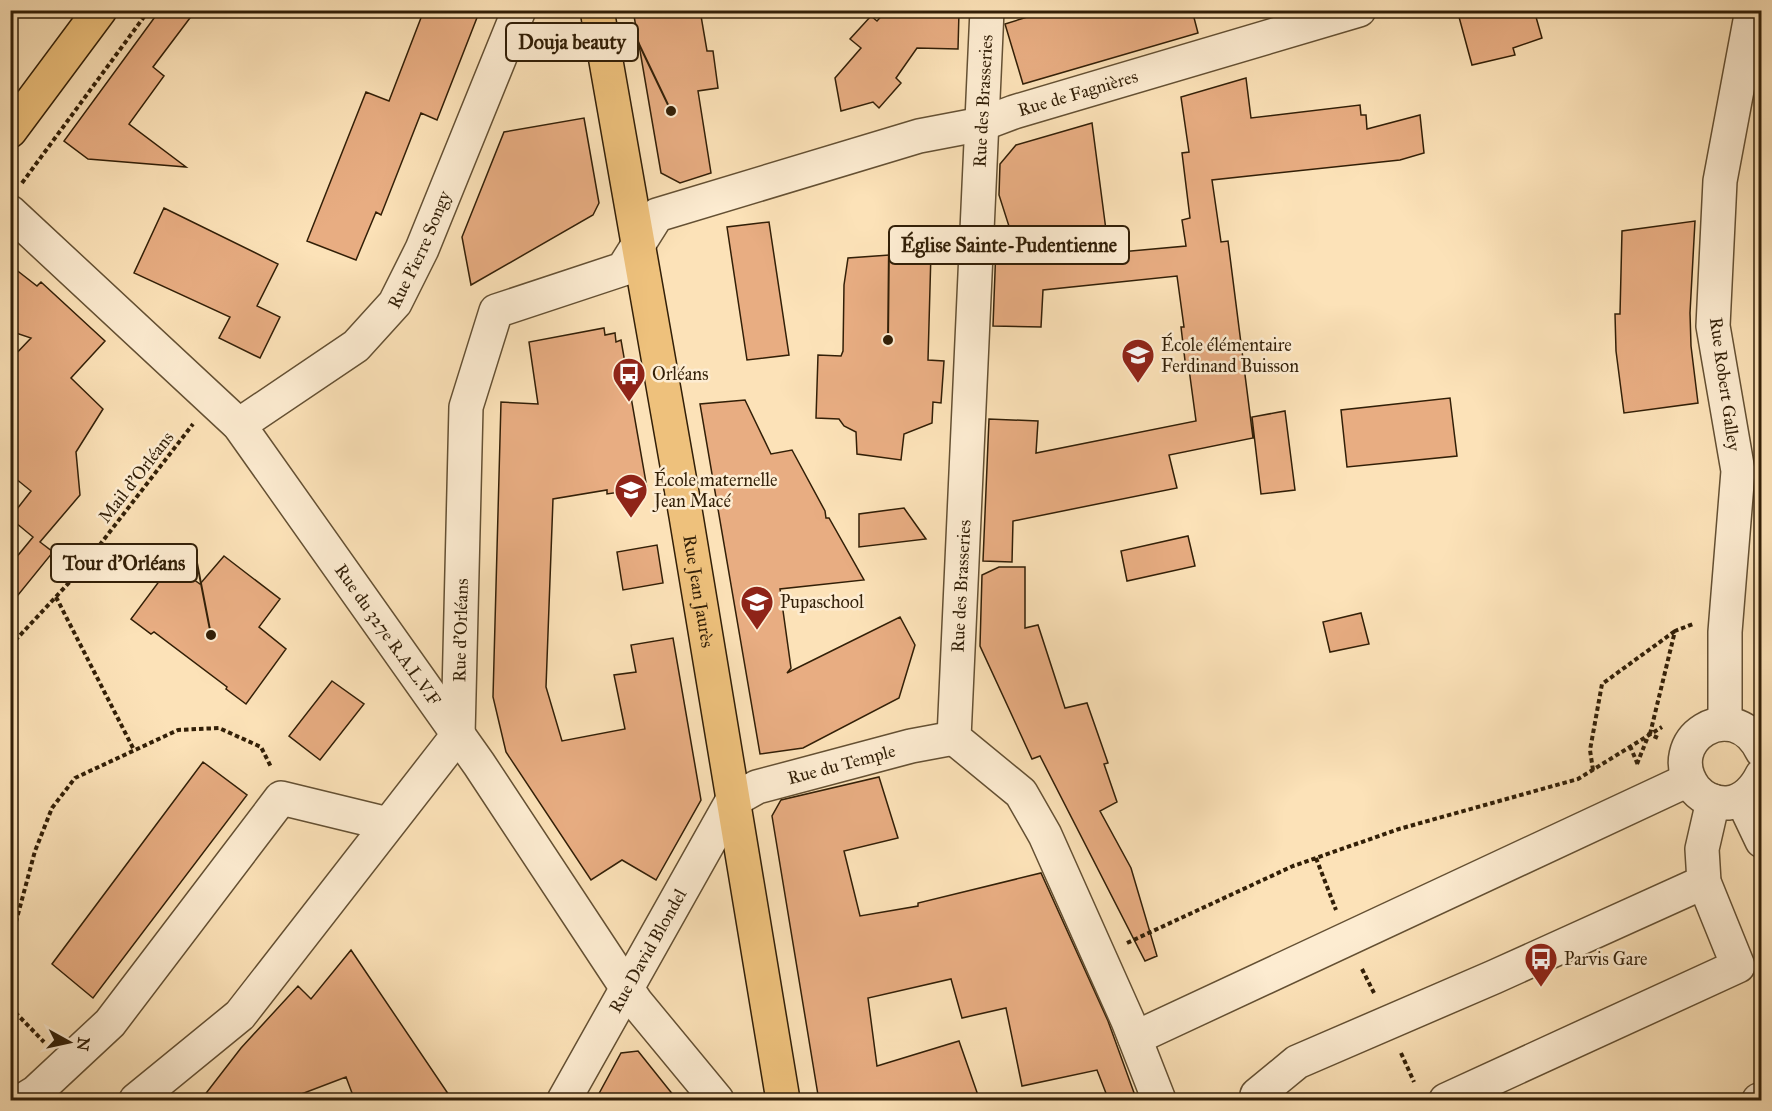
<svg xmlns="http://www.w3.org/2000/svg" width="1772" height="1111" viewBox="0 0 1772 1111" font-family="'IM FELL Great Primer',serif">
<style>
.building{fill:#e8ad82;stroke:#321f07;stroke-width:1.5}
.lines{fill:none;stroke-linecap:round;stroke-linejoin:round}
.minor-casing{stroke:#645033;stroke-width:36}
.major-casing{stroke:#321f07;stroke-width:36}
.path{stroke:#321f07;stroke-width:4;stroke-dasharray:4.5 3;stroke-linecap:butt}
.minor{stroke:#fdecd1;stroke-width:33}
.major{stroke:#eec17c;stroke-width:33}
.labels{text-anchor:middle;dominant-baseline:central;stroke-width:5;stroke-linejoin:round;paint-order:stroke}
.street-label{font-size:18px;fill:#321f07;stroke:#fdecd1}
.poi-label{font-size:18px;fill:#321f07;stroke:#fdecd1;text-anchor:start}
.leader{fill:none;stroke:#321f07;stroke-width:2}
.callout-dot{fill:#321f07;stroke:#fdecd1;stroke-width:2}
.callout{fill:#fdecd1;stroke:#321f07;stroke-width:2}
.callout-label{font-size:20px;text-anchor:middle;font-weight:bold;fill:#321f07}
</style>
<rect width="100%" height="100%" fill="#fce2b8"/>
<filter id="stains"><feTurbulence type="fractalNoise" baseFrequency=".00333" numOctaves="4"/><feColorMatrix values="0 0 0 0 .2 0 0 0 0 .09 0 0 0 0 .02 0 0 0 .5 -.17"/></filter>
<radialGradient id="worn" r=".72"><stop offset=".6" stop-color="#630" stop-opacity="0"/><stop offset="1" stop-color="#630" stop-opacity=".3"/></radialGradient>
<path class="building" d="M160,10H196L153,67L164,76L129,124L186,167L88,159L64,141Z
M424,10H480L437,120L421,113L381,215L376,212L356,260L307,241L366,92L389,101Z
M633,10H700L707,51H713L718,88L698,91L711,173L680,183L661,173Z
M887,10L959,12L958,49L917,48L896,78L901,83L879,108L873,102L841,111L835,78L861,48L850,39L871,16L877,21Z
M1050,10H1192L1198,33L1023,84L1005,24Z
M1482,10H1534L1542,38L1513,48L1515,55L1472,65L1459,17Z
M1246,78L1251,118L1360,105L1361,115H1366L1367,129L1420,115L1424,153L1400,160L1212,180L1221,242L1228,241L1253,438L1169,455L1177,488L1013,521L1012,562L983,561L989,419L1038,421L1036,453L1196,421L1189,369H1186L1181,327H1184L1177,276L1043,290L1041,327L993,326L996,246L1015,245L999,195L1000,164L1016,145L1092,123L1109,253L1186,246L1182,220L1190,218L1182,153L1189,152L1181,97Z
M584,118L599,203L593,215L471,285L462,237L504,132Z
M164,208L278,264L257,306L280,317L260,358L219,338L230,317L134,273Z
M1695,221L1690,313L1691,346L1698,403L1624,413L1616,351L1615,314H1620L1622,231Z
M769,222L789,355L747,360L727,227Z
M931,252L928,360L944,361L941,403L933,402L932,423L904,434L901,460L857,454L856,432L844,426L839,419L816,418L818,355L841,356L843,351L844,285L848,258Z
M10,265L37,286L41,282L105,341L71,378L103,409L76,452L80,495L40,542L53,552L10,605V565L33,537L10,518L31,491L10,474V360L31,338L10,331Z
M604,328L605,335L615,333L616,342L621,340L647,488L607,494V490L553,499L546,687L562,741L625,729L614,675L636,672L631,645L673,638L701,800L656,880L622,860L591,880L506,752L493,697L501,402L538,404L529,342Z
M1450,398L1457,456L1347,467L1341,410Z
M745,400L771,454L792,450L825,511L826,518H829L864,580L780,589L791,668L787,673L900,617L915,645L899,698L803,748L760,754L700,404Z
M1285,411L1295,490L1261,494L1252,417Z
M904,508L926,539L859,547V514Z
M1188,536L1195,566L1127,581L1121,551Z
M657,545L663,583L623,590L617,552Z
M224,556L280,599L259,627L286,649L246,704L226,689L227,687L154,632L151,634L131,619L172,564L200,584Z
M999,567H1025V628L1038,625L1065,708L1087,703L1108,763L1104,764L1117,802L1100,811L1131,868L1157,956L1145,961L1040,756L1032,759L980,646L982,575Z
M1361,613L1369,644L1330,652L1323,622Z
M332,681L364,704L320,760L289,736Z
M203,762L247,795L93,998L52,964Z
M879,777L898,838L844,851L860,916L918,906V903L1041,873L1108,1021L1137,1101H1109L1097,1070L1022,1086L1006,1008L962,1018L951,979L868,998L877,1066L959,1041L980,1101H819L772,816L781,800Z
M351,950L453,1101H355L346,1077L283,1101H200L241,1048L298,986L311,999Z
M638,1051L678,1101H595L621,1053Z"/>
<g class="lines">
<g class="minor-casing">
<g id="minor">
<path d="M987,10L954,738L1021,793L1045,835L1128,1021L1159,1100"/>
<path id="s1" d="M10,212L239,425L479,764L636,1002L717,1100"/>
<path id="s2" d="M239,425L356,346L395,303L422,249L519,10"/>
<path d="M1725,724V632L1738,471L1713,326L1720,181L1752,10"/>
<path d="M1762,751C1733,692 1659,741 1695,789C1703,798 1715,804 1728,803C1745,801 1755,789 1762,775"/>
<path d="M1742,799L1762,841"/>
<path d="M1135,1038L1688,780"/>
<path d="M23,1100L36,1092L110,1023L281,798L388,824"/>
<path id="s3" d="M136,1100L240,1015L458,735L466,407L496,311L623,269L657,215L919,136L982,124L1014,112L1359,10"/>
<path id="s4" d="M564,1100L732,801L757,787L911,746L954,738"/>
<path d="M1259,1100L1257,1095L1297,1062L1494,977L1704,882"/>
<path d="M1446,1100L1738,966L1704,882L1702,849L1713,801"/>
<path d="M1759,1100L1762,1099"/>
</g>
</g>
<g class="major-casing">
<g id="major">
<path id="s5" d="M597,10L686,516L783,1100"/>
<path d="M10,131L100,10"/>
</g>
</g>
<path class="path" d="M22,183L149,10
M56,597L134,750
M10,646L78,573L193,424
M1650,734L1675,631L1693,624
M1630,746L1638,765
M1637,764L1649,734L1658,738
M1593,770L1590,750L1602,684L1675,631
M1316,858L1336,910
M1127,943L1293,866L1399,829L1578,779L1662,727
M10,944L35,851L52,808L75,778L178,730L219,728L261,747L271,767
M1362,969L1374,993
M10,1007L44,1042
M1401,1053L1414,1082"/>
<use href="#minor" class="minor"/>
<use href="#major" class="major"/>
</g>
<defs>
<g id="school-pin" transform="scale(1.725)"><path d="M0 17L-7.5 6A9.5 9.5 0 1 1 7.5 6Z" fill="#8f2418" stroke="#fdecd1"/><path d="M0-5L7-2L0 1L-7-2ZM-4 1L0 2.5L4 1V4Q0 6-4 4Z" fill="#fff"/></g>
<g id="bus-pin" transform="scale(1.725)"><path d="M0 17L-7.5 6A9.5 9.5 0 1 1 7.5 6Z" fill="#8f2418" stroke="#fdecd1"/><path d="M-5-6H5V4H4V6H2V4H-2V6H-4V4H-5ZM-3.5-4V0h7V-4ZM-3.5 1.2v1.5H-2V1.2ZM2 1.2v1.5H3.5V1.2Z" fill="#fff"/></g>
</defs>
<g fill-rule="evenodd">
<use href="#school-pin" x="1138" y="355"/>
<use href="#bus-pin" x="629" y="374"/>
<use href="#school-pin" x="631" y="490"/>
<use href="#school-pin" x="757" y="602"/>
<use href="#bus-pin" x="1541" y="959"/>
</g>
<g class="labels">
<g class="street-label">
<text stroke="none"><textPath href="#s3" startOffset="1554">Rue de Fagnières</textPath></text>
<text transform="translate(983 101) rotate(-87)">Rue des Brasseries</text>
<text stroke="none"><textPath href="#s2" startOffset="258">Rue Pierre Songy</textPath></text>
<text transform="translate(1725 384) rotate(82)">Rue Robert Galley</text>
<text transform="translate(136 477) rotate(-52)">Mail d'Orléans</text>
<text transform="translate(961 586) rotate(-87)">Rue des Brasseries</text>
<text stroke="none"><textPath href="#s5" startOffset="590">Rue Jean Jaurès</textPath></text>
<text stroke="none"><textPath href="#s3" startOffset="594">Rue d'Orléans</textPath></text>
<text stroke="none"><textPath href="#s1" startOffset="570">Rue du 327e R.A.L.V.F</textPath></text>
<text stroke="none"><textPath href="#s4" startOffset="459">Rue du Temple</textPath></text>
<text stroke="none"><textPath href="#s4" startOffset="171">Rue David Blondel</textPath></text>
</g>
<g class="poi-label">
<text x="1161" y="345">École élémentaire<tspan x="1161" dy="21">Ferdinand Buisson</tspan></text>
<text x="652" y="374">Orléans</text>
<text x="654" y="480">École maternelle<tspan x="654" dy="21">Jean Macé</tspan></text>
<text x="780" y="602">Pupaschool</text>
<text x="1564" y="959">Parvis Gare</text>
</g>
</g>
<path class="leader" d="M671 111L638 42M888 340L889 245M211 635L197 563"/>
<g class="callout-dot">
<circle cx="671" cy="111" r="6"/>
<circle cx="888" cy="340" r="6"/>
<circle cx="211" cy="635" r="6"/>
</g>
<g class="callout">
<rect x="506" y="23" width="132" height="38" rx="6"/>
<rect x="889" y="226" width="240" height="38" rx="6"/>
<rect x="51" y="544" width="146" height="38" rx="6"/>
</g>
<g class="callout-label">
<text x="572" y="49">Douja beauty</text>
<text x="1009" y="252">Église Sainte-Pudentienne</text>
<text x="124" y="570">Tour d'Orléans</text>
</g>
<rect width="1772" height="1111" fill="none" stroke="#fce2b8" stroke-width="36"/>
<rect x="12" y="12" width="1748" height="1087" fill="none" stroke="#321f07" stroke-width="3"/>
<rect x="18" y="18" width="1736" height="1075" fill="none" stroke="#321f07" stroke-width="1.5"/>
<g transform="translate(69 1042) rotate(98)" stroke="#fdecd1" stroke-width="4.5" paint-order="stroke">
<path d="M0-4.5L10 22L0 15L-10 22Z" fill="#321f07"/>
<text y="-9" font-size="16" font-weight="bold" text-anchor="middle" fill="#321f07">N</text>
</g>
<rect width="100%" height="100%" filter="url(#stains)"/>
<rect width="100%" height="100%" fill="url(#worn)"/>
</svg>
